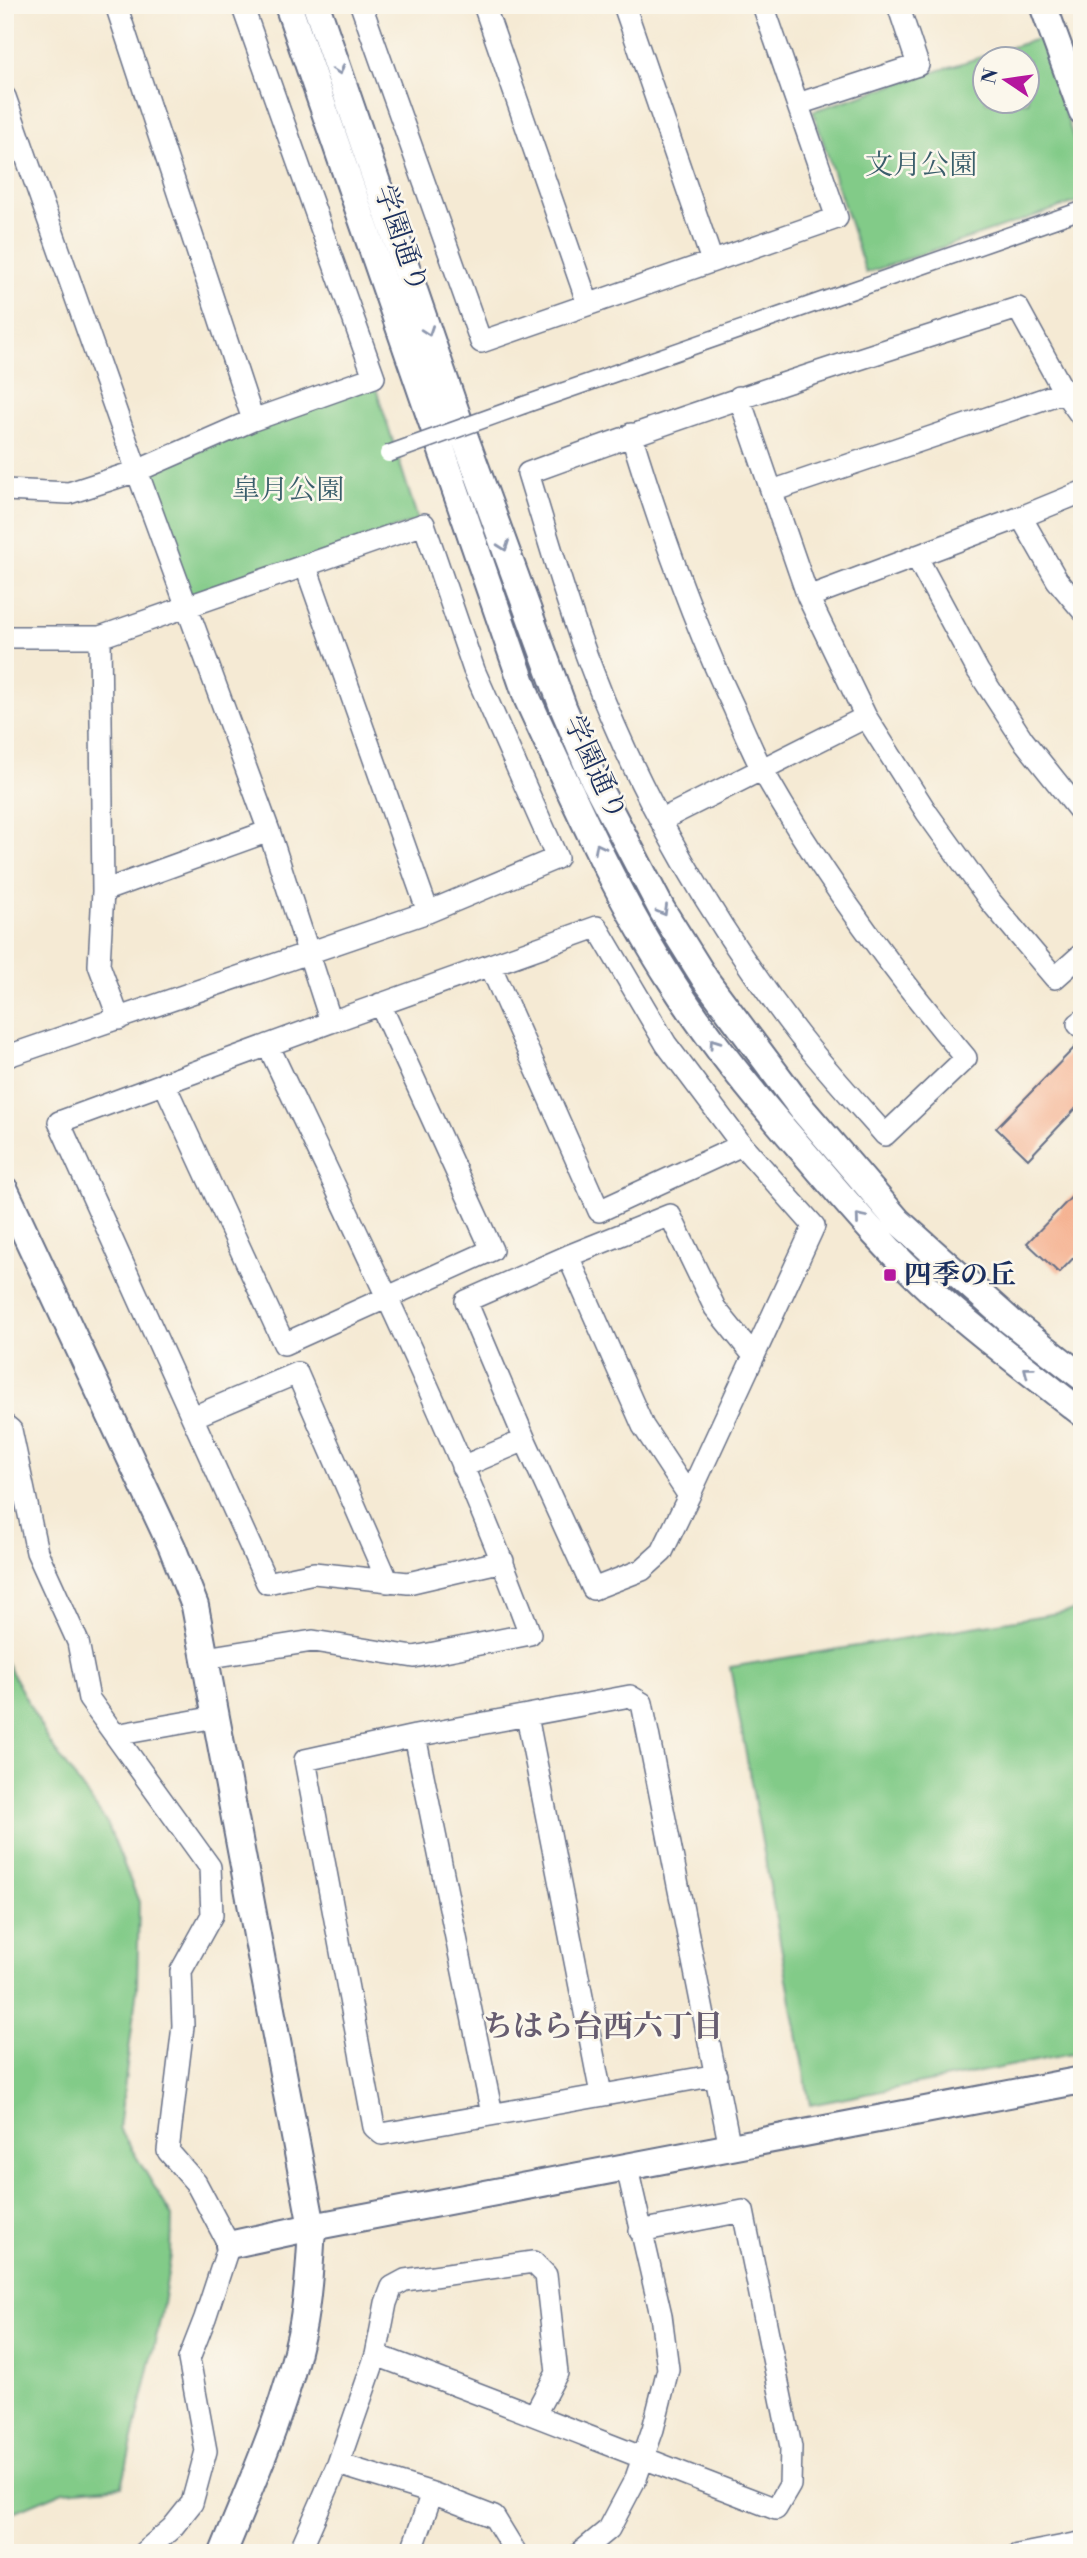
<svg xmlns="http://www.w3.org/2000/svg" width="1087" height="2558" viewBox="0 0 1087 2558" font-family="'Libre Bodoni','Noto Serif JP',serif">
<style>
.green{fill:#82cb88;stroke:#4e7d73;stroke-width:2;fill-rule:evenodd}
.building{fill:#f5b292}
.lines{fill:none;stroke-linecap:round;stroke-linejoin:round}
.pedestrian-casing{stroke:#677087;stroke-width:19}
.minor-casing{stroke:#677087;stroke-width:24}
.tertiary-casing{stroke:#677087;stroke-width:30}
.pedestrian{stroke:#fff;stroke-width:16}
.minor{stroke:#fff;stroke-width:21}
.tertiary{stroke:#fff;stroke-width:26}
.pedestrian-bridge-casing{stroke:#677087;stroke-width:19;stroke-linecap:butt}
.pedestrian-bridge{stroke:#fff;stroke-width:16}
.oneway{stroke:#8d97ae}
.poi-dot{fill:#b5179e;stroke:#fbf7ec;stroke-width:2.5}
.labels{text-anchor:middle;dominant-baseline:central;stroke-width:5;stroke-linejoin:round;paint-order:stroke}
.park-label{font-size:28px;fill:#3a5e6b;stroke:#fbf7ec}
.street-label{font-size:28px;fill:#1b2f5e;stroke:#fbf7ec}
.poi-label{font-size:28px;font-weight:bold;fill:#1b2f5e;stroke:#fbf7ec;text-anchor:start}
.neighbourhood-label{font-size:30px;font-weight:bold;fill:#675d70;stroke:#fbf7ec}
</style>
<rect width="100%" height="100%" fill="#fbf7ec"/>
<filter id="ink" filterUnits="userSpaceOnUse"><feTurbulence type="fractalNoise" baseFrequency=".0143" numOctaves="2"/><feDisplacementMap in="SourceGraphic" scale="14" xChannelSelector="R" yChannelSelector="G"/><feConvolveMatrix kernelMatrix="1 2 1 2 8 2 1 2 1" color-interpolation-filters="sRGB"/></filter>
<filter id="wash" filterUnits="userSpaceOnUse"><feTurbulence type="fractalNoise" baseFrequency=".00686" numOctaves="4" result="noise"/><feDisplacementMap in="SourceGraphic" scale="28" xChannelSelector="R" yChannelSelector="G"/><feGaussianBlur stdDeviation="1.57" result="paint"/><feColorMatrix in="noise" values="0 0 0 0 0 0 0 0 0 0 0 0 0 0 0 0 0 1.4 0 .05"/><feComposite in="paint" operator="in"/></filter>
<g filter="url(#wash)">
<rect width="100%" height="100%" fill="#f5ead4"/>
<path class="green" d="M1040,38L1082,164V200L866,273L813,111ZM986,60H1028V102H986Z
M374,382L418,520L190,602L145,472Z
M1082,1609V2052L810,2105L730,1667Z
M5,1660L50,1743L107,1823L139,1902L137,1988L119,2128L172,2216L171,2255L161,2316L122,2486L64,2491L9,2514L5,2522Z"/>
<g id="blocks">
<path class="building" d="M1081,1041L1082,1102L1028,1159L996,1128Z
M1082,1186V1249L1059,1273L1027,1243Z"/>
</g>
</g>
<g filter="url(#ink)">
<use href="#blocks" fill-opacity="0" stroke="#677087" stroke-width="2"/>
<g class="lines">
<g class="pedestrian-casing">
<path id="pedestrian" d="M524,405L1082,210
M1015,2553L1082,2540"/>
</g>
<g class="minor-casing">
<path id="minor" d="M116,5L253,420
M361,5L481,342L837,218L763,5
M484,5L588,304
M624,5L712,261
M5,97L137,471L269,831L331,1022L59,1122L267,1583L314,1573L408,1583L503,1561
M798,104L918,65L898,5
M739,397L808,597L866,717L927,813L991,902L1055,978L1082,954
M631,434C660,528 692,620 734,708C743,729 752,751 763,771C821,873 890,968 966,1058L885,1135C856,1102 825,1069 798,1034C716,927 642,801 594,675C568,609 549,541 528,473C690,413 854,360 1018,308L1064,392L1082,417
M5,490L69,493L137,471L253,420L374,377L242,5
M772,491L1064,392
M1021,517L1057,580L1082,610
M916,556L978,671L1023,740L1082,814
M306,567L428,912
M808,597L1021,517L1082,492
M5,637H100L424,524L474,670L557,858L428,912L5,1057
M100,637L103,891L99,965L119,1019
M661,820L866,717
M103,891L269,831
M1082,1021L1078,1024L1082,1028
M331,1022L597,927L666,1044L742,1145L599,1211L490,965
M164,1083L284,1344L492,1250L380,1004
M568,1256L643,1426L689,1496L814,1226L742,1145
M193,1417L297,1373L388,1582
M5,1425L11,1430L37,1552L78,1642L89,1699L210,1867L212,1915L181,1971L183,2026L168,2151L196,2183L229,2245L205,2318L189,2359L206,2451L192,2503L172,2528L143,2553
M525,1440L466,1301L568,1256L670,1215L715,1308L754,1356
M462,1467L525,1440L593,1589L642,1570L662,1552L689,1496
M205,1658L313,1641L414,1657L530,1634C455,1433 360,1239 268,1045
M527,1716L601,2094
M115,1735L216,1717
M415,1736L492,2114
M717,2075L382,2134L374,2127L305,1760L415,1736L630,1696L642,1703L730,2148
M376,2355C510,2405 642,2458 776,2509L790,2485L791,2447L743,2211L640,2231
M338,2464L432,2493L494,2517L516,2553
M299,2553L338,2464L376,2355L386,2303L392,2287L405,2280L533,2262L546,2275L557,2373L535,2414
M411,2553L432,2493
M580,2553L609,2529L636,2478L653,2429L668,2369L661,2315L627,2168"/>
</g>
<g class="tertiary-casing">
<path id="tertiary" d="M288,5L528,700C572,795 615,894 672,982C710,1042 755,1096 801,1149C847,1203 892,1257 946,1304C990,1342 1036,1377 1082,1413
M316,5L461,427L563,707L594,780L662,910L705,979L802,1109L898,1221L1010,1321L1082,1377
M1043,5L1082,111
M5,1190L172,1547L195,1606L312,2227C310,2263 308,2299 301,2334C285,2410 252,2481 223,2553
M229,2245L312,2227L1082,2080"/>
</g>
<use href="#pedestrian" class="pedestrian"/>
<use href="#minor" class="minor"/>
<use href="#tertiary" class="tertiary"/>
<g class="pedestrian-bridge-casing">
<path id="pedestrian-bridge" d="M388,454L524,405"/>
</g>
<use href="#pedestrian-bridge" class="pedestrian-bridge"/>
</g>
<defs><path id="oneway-chevron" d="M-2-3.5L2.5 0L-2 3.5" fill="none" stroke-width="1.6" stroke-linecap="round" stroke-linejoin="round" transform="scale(1.75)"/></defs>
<g class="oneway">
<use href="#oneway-chevron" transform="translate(339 70) rotate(71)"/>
<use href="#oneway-chevron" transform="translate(428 331) rotate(71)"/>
<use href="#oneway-chevron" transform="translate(504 546) rotate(70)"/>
<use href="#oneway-chevron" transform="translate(599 848) rotate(-117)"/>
<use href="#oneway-chevron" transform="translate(663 911) rotate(60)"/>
<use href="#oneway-chevron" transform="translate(714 1043) rotate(-125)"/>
<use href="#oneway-chevron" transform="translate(860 1218) rotate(-130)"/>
<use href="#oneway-chevron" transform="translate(1028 1371) rotate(-142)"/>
</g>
</g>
<rect class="poi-dot" x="883" y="1268" width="14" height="14" rx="3.5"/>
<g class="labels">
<g class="park-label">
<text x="921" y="165">文月公園</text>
<text x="288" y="490">皐月公園</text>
</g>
<g class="street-label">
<text transform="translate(401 239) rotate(71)">学園通り</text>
<text transform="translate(595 768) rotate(65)">学園通り</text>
</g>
<g class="poi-label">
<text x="904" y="1275">四季の丘</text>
</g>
<g class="neighbourhood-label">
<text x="603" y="2027">ちはら台西六丁目</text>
</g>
</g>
<rect width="1087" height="2558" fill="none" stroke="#fbf7ec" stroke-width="28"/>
<g transform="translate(1006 80) rotate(283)"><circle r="33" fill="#fbf7ec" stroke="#a1a7b3" stroke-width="2"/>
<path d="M0-5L12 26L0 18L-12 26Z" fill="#b5179e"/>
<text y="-10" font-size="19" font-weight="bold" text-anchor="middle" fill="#1b2f5e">N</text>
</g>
</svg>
